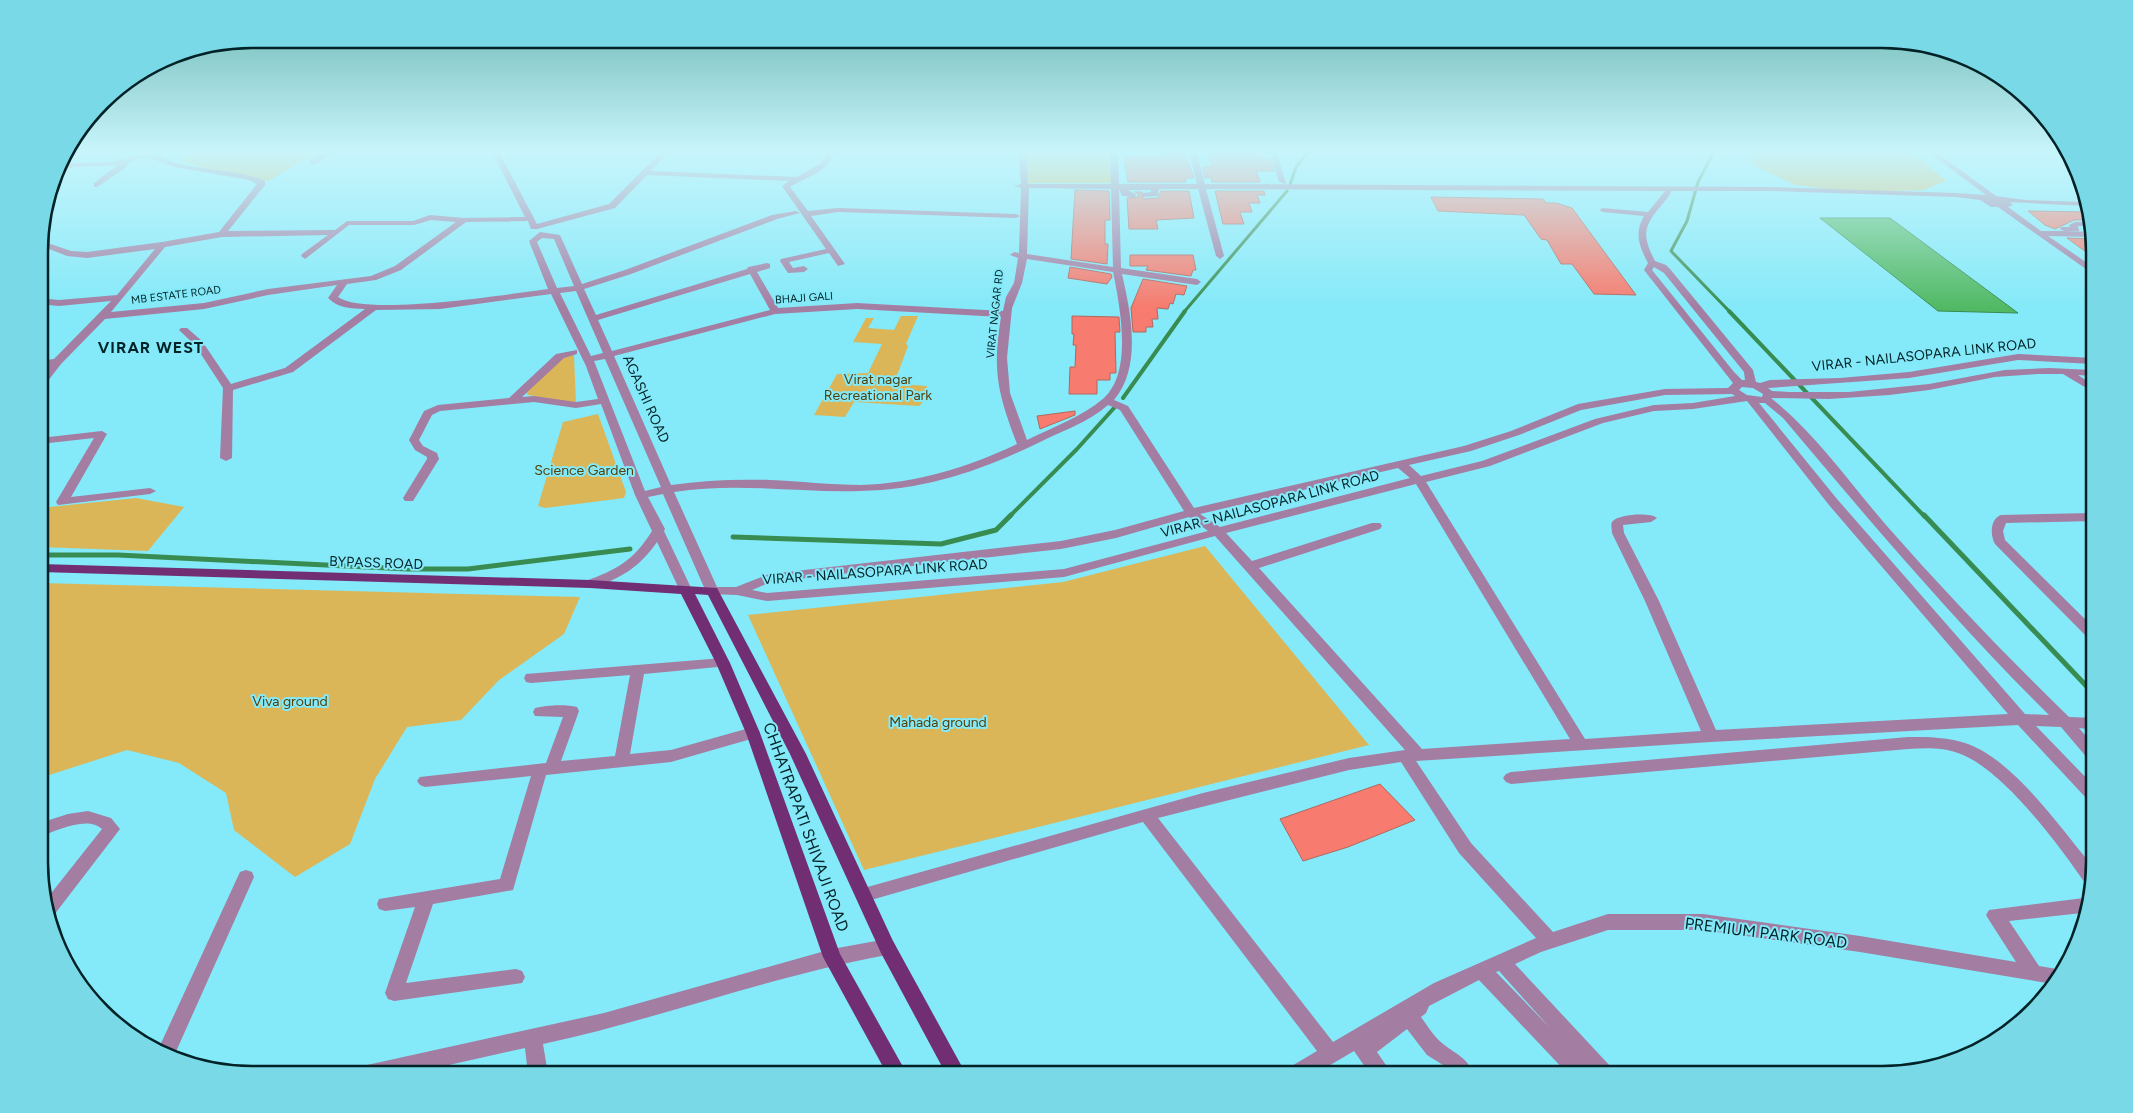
<svg xmlns="http://www.w3.org/2000/svg" width="2133" height="1113" viewBox="0 0 2133 1113" font-family="Figtree,sans-serif">
<style>
.green{fill:#dbb659}
.water{fill:#51b964;stroke:#398c51}
.lines{fill:none;stroke-linecap:round;stroke-linejoin:round}
.stream-far2{stroke:#398c51;stroke-width:3}
.stream-far1{stroke:#398c51;stroke-width:4}
.stream{stroke:#398c51;stroke-width:5}
.building{fill:#f77b6e;stroke:#b2685f}
.minor{fill:#a37da2;fill-rule:evenodd}
.major{fill:#722e73;fill-rule:evenodd}
.labels{text-anchor:middle;dominant-baseline:central;stroke-width:4;stroke-linejoin:round;paint-order:stroke}
.far-street-label{font-size:11px;fill:#012226;stroke:#84e9f8}
.street-label{font-size:14px;fill:#012226;stroke:#84e9f8}
.park-label{font-size:14px;fill:#55410a;stroke:#84e9f8}
.far-district-label{font-size:16px;font-weight:bold;letter-spacing:1px;fill:#012226;stroke:#84e9f8}
.near-street-label{font-size:16px;fill:#012226;stroke:#84e9f8}
.rim{fill:none;stroke:#012226;stroke-width:2.5}
</style>
<rect width="100%" height="100%" fill="#84e9f8"/>
<path class="green" d="M191,152H318L268,181L209,170L180,161Z
M1024,152H1108L1112,183H1028Z
M1752,152H1905L1920,158L1946,181L1924,190L1855,192L1796,185L1753,165L1750,155Z
M901,316H918L906,344L908,346L895,381L898,384L927,386L925,400L919,406L854,402L845,417L814,415L837,374L868,373L882,344L853,342L866,318H874L868,328L894,330Z
M574,355L576,404L528,395L526,392L563,357Z
M598,414L626,492L624,498L545,508L538,506L563,422Z
M136,498L184,507L148,551L40,547V508Z
M1205,546L1369,745L864,870L748,615L1063,582Z
M40,583L580,597L564,634L499,680L461,720L407,727L375,779L350,844L295,877L234,830L226,793L179,763L127,750L40,778Z"/>
<path class="water" d="M1820,218H1890L2018,313L1938,311Z"/>
<g class="lines">
<path class="stream-far2" d="M1714,152L1698,182L1687,221L1671,251L1730,312
M1290,185L1296,167L1308,152
M1184,312L1287,191"/>
<path class="stream-far1" d="M1729,311L1925,517
M1123,398L1185,311
M1009,517L1077,449L1114,408"/>
<path class="stream" d="M1924,515L2094,694
M733,537L941,544L996,530L1011,515
M40,555H118L408,569H468L630,549"/>
</g>
<path class="building" d="M1158,152H1184L1194,178H1185L1186,182H1128L1124,156H1159Z
M1208,152H1261L1264,159H1270L1274,171H1256L1260,182H1212L1211,177L1205,178L1203,167L1212,166Z
M1075,190L1109,191L1110,220H1105V244H1108L1107,264L1071,259Z
M1161,191H1189L1194,218L1156,220L1158,229H1129L1127,198L1138,197L1139,194L1135,192H1142L1143,199L1158,198Z
M1215,191H1264L1265,195H1257L1260,203H1249L1252,212H1240L1244,224H1223Z
M1431,197L1543,199L1546,203H1556L1572,208L1636,295L1594,294L1572,264H1561L1547,240L1541,239L1524,215L1438,211Z
M2028,211L2088,212L2091,220H2074L2055,229L2045,225Z
M2067,238L2093,239V257Z
M1130,255H1193L1196,270H1193L1191,276L1146,270L1148,266H1130Z
M1070,267L1111,274L1112,277L1107,284L1068,278Z
M1143,279L1187,286L1184,295L1176,294L1173,304L1170,303L1168,309L1157,308L1158,319H1152L1153,327H1146V332H1133L1131,308Z
M1072,316L1119,317L1120,332H1115L1116,373H1110V380H1097V394H1069L1070,367H1075L1076,345H1073L1074,334H1072Z
M1075,411V415L1040,429L1037,416Z
M1380,784L1415,820L1348,847L1303,861L1280,819Z"/>
<g class="lines">
<path class="minor" d="M144,152C155,152 164,159 176,163C205,171 237,169 265,181V185L228,231L335,230L347,221H413L430,215L464,218L525,217L492,152H499L537,224L609,204L661,152H669L651,171L797,177L821,163L827,152H834C827,174 807,176 790,187L808,211L838,208L1016,214L1020,216L1016,218L838,212L811,216L845,264L838,266L829,253L789,262L793,268L804,266L808,269L804,272L788,273L780,261L781,259L826,249L782,186L789,181L647,175L615,208L537,229H531L528,221L466,222L401,270L376,280L347,284L338,297C366,317 509,294 548,289L529,241L540,232L560,235L582,284L625,270L772,215L796,211L800,213L777,219L631,274L584,289L596,315L747,269L748,267L767,263L770,264V268L757,272L778,308L857,303L1003,311L1006,297L1014,283L1018,258L1010,255L1014,252L1019,253V251L1021,188L1014,186L1021,184L1018,152H1026L1028,184H1111L1110,152H1118L1119,184H1197L1189,152H1197L1205,184L1772,187L1956,193L1986,195L1928,152H1936L1996,196L2025,200L2084,202L2086,206L2010,202L2013,205L2008,207L2041,231H2064L2060,229L2061,227H2070L2069,225L2075,222H2092V226H2078L2079,231H2066L2092,232L2093,237L2048,236L2093,267V274L1998,207H1991L1980,200L1956,197L1772,191H1671C1670,196 1664,202 1660,207C1642,228 1643,237 1655,261L1666,265L1670,269L1753,370L1756,382L1760,383L1770,380L1840,378L1909,372L2018,354L2093,358V364L2018,360L1909,378L1768,388L1772,391L1789,392H1849L1929,384L2005,370L2049,368L2093,370V376L2078,375L2093,385V392L2063,374H2038L1995,377L1929,390L1889,395L1829,399L1771,398C1815,433 1849,482 1886,525C1944,591 2005,655 2069,717L2094,718V730L2079,728L2094,746V762L2089,760L2061,727L2036,726L2094,786V802L2088,800L2018,725L1711,742L1416,761L1471,843L1553,932L1608,914H1703L1860,936L2016,962L1989,920L1986,915L1989,910L2084,898H2086L2082,913L2009,921L2039,966L2063,970L2053,984L1860,952L1703,930H1608L1541,952L1515,964L1611,1067L1614,1074H1568L1479,980L1429,1006L1426,1013L1421,1017C1427,1025 1434,1037 1442,1043C1455,1054 1466,1056 1474,1074H1451L1443,1065L1427,1055L1407,1029L1377,1052L1392,1074H1370L1354,1051L1315,1074H1287L1290,1067L1317,1051L1143,822L864,902L858,900L856,895L858,890L864,888L1203,793L1349,758L1405,750L1215,536L1064,577L767,601L737,595L707,594L663,494L648,497L665,529L664,531L692,590L691,593H681L657,542C640,567 619,580 590,588L585,587L584,584L585,581C617,570 634,560 652,531L635,495L601,404L576,408L534,402L440,411L432,415L419,440L423,446L437,453L439,459L413,501H405L403,498L427,459V457L415,450L409,440L424,411L438,405L509,398L556,354L577,350V354L564,358L522,397L534,396L576,402L598,399L586,366L551,294L440,309L376,310L293,372L233,390L232,458L226,461L220,458L223,388L195,345L179,330L181,328H187L202,341L231,384L285,368L365,309C351,308 339,309 328,298L337,285L268,295L204,309L105,319L61,364L44,386L40,387V378L49,366L40,367L39,361L54,359L111,301L59,306L39,304V298L59,300L117,295L155,249L87,258L67,256L39,245V240L71,251L87,252L162,242L219,232L257,184L249,180L175,167L146,157L128,162V166L97,187H94V183L118,165L74,167L57,172L58,167L74,163L114,162ZM1029,188L1111,189L1113,267L1027,254ZM1119,189L1122,196L1133,197L1137,195L1128,190H1151V192L1143,193V197L1158,196L1159,189H1198L1216,256L1220,259L1224,256L1206,189L1665,191L1648,212L1603,208L1599,210L1603,212L1644,216C1634,233 1639,246 1648,263L1644,270L1733,383L1728,388L1665,389L1578,404L1511,431L1464,446L1194,508L1128,406L1114,400C1142,366 1131,314 1122,274L1197,285L1201,282L1197,279L1121,268ZM431,220L456,222L395,266L371,276L268,289L204,303L111,312L165,247L222,237L328,235L302,254L301,256L305,259L349,225H414ZM542,238L554,239L574,286L557,288L537,242ZM1027,259L1113,272C1120,306 1133,372 1104,398C1082,417 1053,427 1027,440L1010,393L1007,358L1012,308L1022,283ZM1654,267L1664,273L1744,372L1745,380H1742L1734,372L1652,270ZM750,274L770,310L612,351L598,320ZM576,291L603,353L591,356L560,293ZM857,309L1001,317C992,371 998,394 1017,444C967,468 916,483 861,485C830,485 800,481 770,480C737,479 704,480 671,485L614,356L775,314ZM605,359L661,487L645,491L594,361ZM1742,387L1753,388L1763,394L1762,397L1747,395L1739,390ZM1732,394L1735,396L1693,403L1654,405L1595,419L1482,461L1421,476L1409,465L1471,451L1519,435L1581,410L1665,395ZM1747,401L1829,505L2008,714L1716,730L1659,601L1624,533L1623,525L1651,522L1657,518C1651,512 1619,514 1613,521C1610,523 1612,529 1612,533L1645,601L1701,731L1585,739L1426,482L1490,466L1603,423L1654,411L1693,409ZM1759,403H1765L1783,418C1869,520 1955,622 2049,715L2025,714L1837,499ZM1108,405L1120,410L1184,511L1115,530L1061,541L769,574L736,587H717L674,492C737,482 798,493 860,491C925,490 980,471 1038,443C1061,431 1088,423 1108,405ZM1398,468L1410,478L1220,527L1200,514ZM1416,484L1570,739L1422,749L1259,568L1380,529L1382,526L1380,523H1372L1252,561L1226,533ZM1189,517L1208,531L1064,569L767,593L752,590L771,582L1061,549L1116,538ZM1401,762L1459,853L1536,938L1434,983L1333,1042L1158,818L1349,770ZM1499,971L1550,1028L1496,972Z
M324,152H333L316,164H310V160Z
M1270,152H1277L1286,184L1279,182Z
M102,431L107,434L71,497L150,488L156,491L150,494L58,505L56,502L94,438L40,444V438Z
M2093,513V521L2006,523L2003,531L2005,540L2094,628V641L2089,639L1995,544C1990,535 1990,519 2001,515Z
M723,658L728,660L730,663L728,666L644,674L630,754L671,750L753,727L758,729L760,733L758,737L671,762L546,775L513,890L433,904L406,983L516,969L522,971L525,977L522,983L394,1001L388,999L385,993L415,907L385,911L379,909L377,904L379,899L500,879L531,776L425,787L420,785L417,781L420,777L546,763L563,717L535,716L533,712L535,708C546,705 566,704 577,707L579,711L561,761L615,756L630,675L531,683L526,682L524,678L526,674Z
M1908,737C1929,737 1949,737 1968,744C2014,761 2059,826 2090,863L2093,867L2089,884L2085,883C2059,845 2001,767 1958,753C1942,747 1924,748 1908,749L1511,784L1506,782L1503,778L1506,774L1511,772Z
M88,811L111,818L120,829L54,915L51,917L45,901L102,829C87,815 57,831 40,836V823L68,814Z
M246,870L252,872L254,877L174,1056L157,1052L240,872Z
M887,939L893,941L896,947L893,953L887,955C771,976 659,1019 543,1044L548,1074H528L525,1048L409,1074H357L360,1067L367,1065L604,1013L832,949Z"/>
<path class="major" d="M40,564L590,580L717,588L806,754L893,941L966,1074H946L881,953L790,754L708,595L695,594L730,663L760,733L840,954L907,1074H887L823,957L746,733L716,663L681,594L590,588L40,572Z"/>
</g>
<linearGradient id="sky" x2="0" y2="1"><stop stop-color="#6bb6b3"/><stop offset="0.49" stop-color="#c8f5fc"/><stop offset="1" stop-color="#c8f5fc" stop-opacity="0"/></linearGradient>
<rect width="2133" height="308" fill="url(#sky)"/>
<g class="labels">
<g class="far-street-label">
<text transform="translate(176 295) rotate(-7)">MB ESTATE ROAD</text>
<text transform="translate(804 298) rotate(-4)">BHAJI GALI</text>
<text transform="translate(995 314) rotate(-84)">VIRAT NAGAR RD</text>
</g>
<g class="street-label">
<text transform="translate(1924 355) rotate(-6)">VIRAR - NAILASOPARA LINK ROAD</text>
<text transform="translate(646 399) rotate(66)">AGASHI ROAD</text>
<text transform="translate(1270 504) rotate(-15)">VIRAR - NAILASOPARA LINK ROAD</text>
<text transform="translate(376 563) rotate(2)">BYPASS ROAD</text>
<text transform="translate(875 572) rotate(-4)">VIRAR - NAILASOPARA LINK ROAD</text>
</g>
<g class="park-label">
<text x="878" y="379">Virat nagar<tspan x="878" dy="16">Recreational Park</tspan></text>
<text x="584" y="470">Science Garden</text>
<text x="290" y="701">Viva ground</text>
<text x="938" y="722">Mahada ground</text>
</g>
<g class="far-district-label">
<text x="151" y="347">VIRAR WEST</text>
</g>
<g class="near-street-label">
<text transform="translate(806 827) rotate(70)">CHHATRAPATI SHIVAJI ROAD</text>
<text transform="translate(1766 933) rotate(7)">PREMIUM PARK ROAD</text>
</g>
</g>
<path d="M0 0H2133V1113H0ZM252 48H1882A204 204 0 0 1 2086 252V862A204 204 0 0 1 1882 1066H252A204 204 0 0 1 48 862V252A204 204 0 0 1 252 48Z" fill="#7ad9e7" fill-rule="evenodd"/>
<path class="rim" d="M252 48H1882A204 204 0 0 1 2086 252V862A204 204 0 0 1 1882 1066H252A204 204 0 0 1 48 862V252A204 204 0 0 1 252 48Z"/>
</svg>
